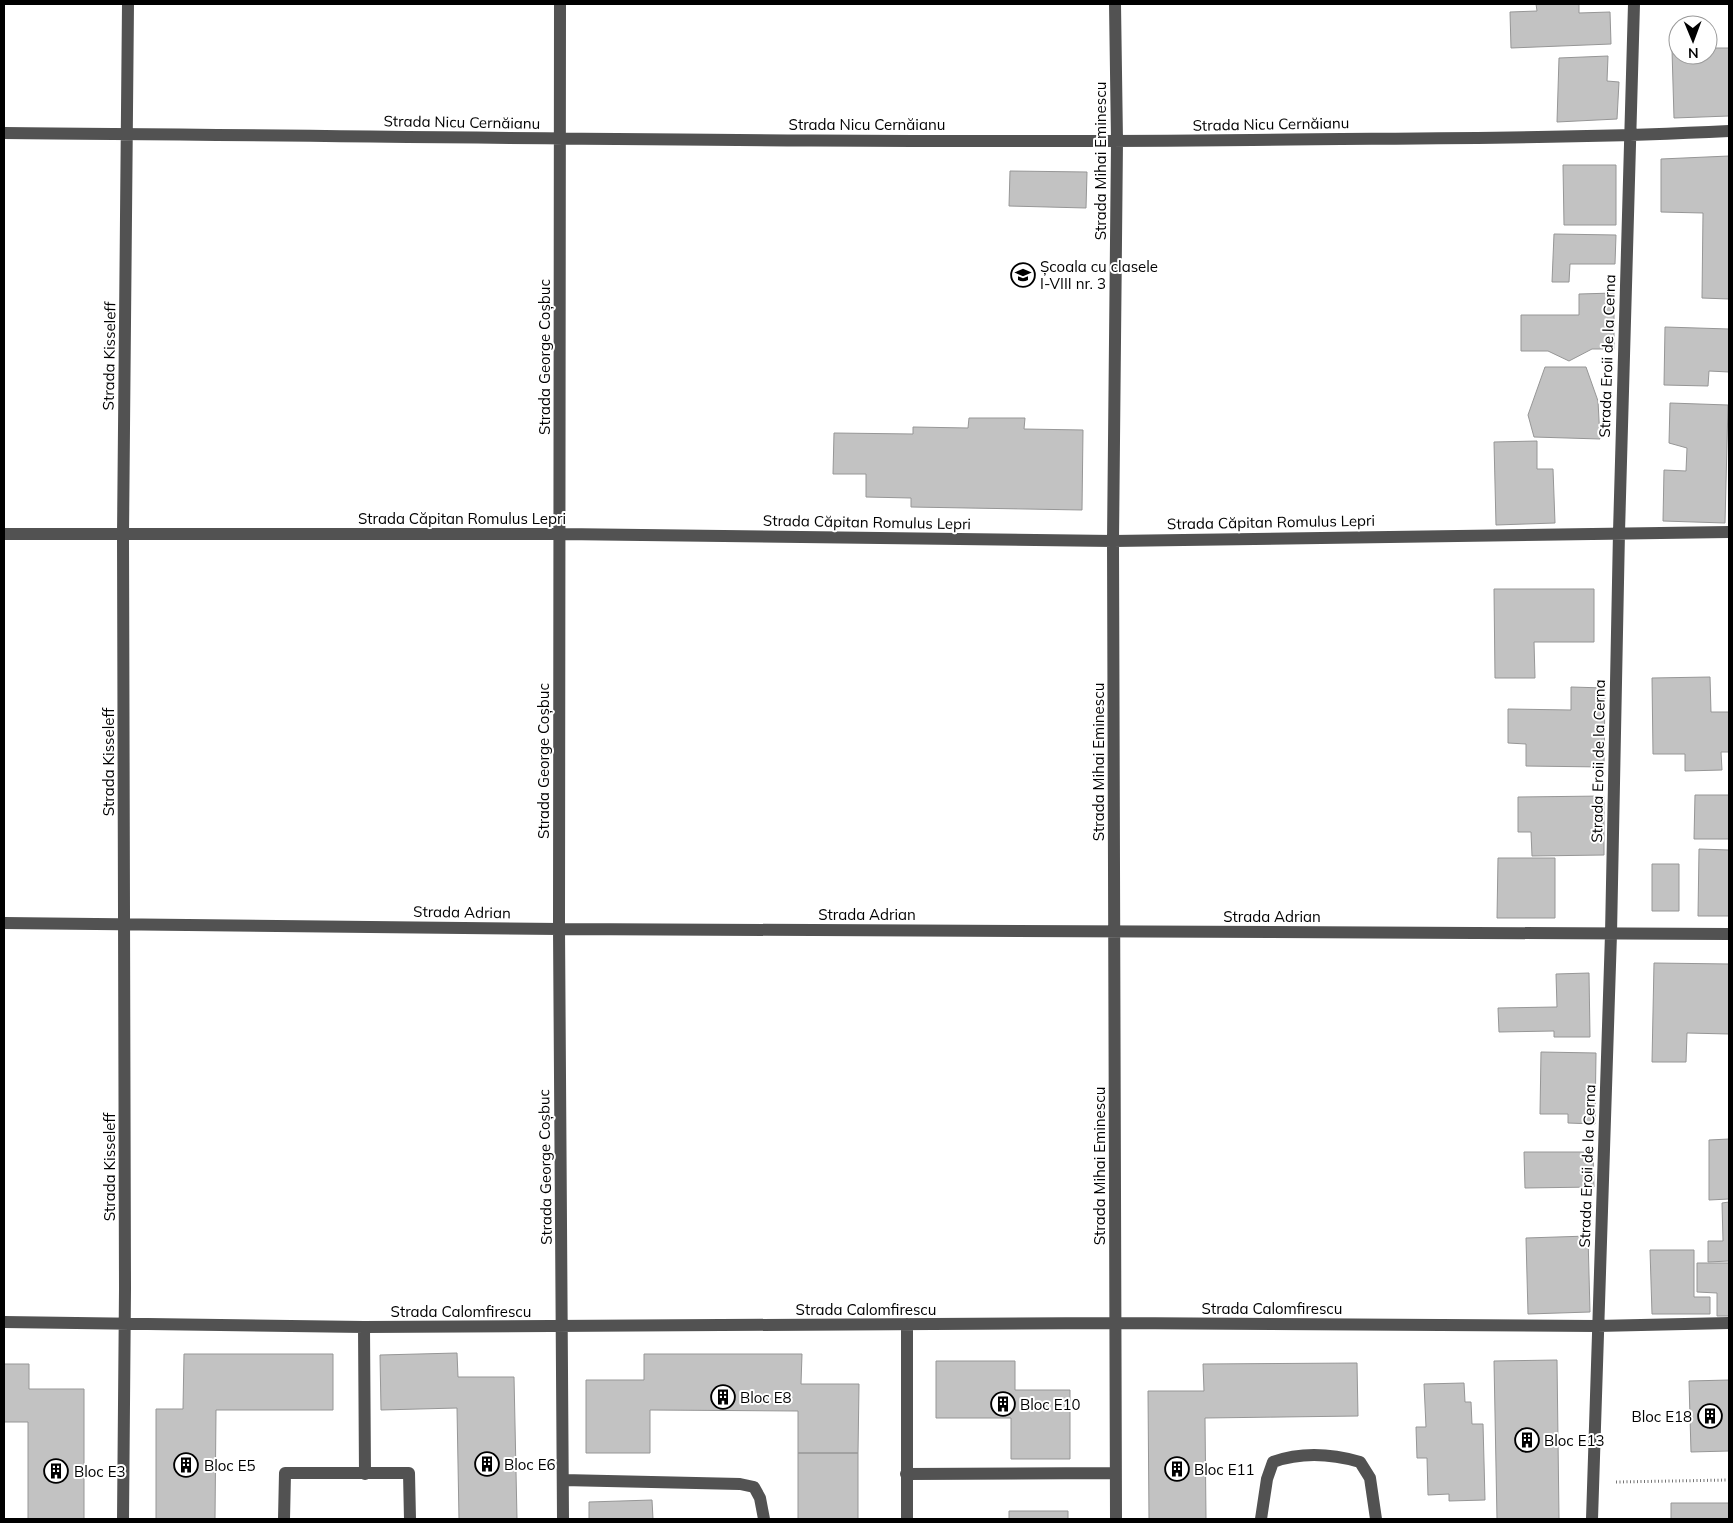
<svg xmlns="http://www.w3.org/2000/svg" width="1733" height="1523" viewBox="0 0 1733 1523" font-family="Mulish,sans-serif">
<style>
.building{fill:#c2c2c2;stroke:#969696}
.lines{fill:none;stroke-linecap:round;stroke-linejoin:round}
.path{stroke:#747474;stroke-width:3;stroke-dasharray:1 2.5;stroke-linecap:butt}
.minor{stroke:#525252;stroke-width:12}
.labels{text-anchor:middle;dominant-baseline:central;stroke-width:4;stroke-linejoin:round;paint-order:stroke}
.street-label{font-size:15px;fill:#000;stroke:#fff}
.poi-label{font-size:15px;fill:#000;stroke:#fff;text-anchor:start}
</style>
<rect width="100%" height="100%" fill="#fff"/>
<path class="building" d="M1536,4H1579V13L1610,12L1611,44L1511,48L1510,12L1537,11Z
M1708,48H1729V116L1674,118L1672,50L1678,49V55H1708Z
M1608,56L1607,81L1619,82L1617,119L1557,122L1559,58Z
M1729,156V299L1702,298L1703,213L1661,212V159Z
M1563,165H1616V225H1564Z
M1010,171L1087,172L1086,208L1009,206Z
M1554,234L1616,235L1615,264H1570L1569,282H1552Z
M1614,293V349H1592L1569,361L1548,351H1521V315H1579V294Z
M1665,327L1729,329V372L1709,371L1708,386L1664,385Z
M1545,367H1586L1598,401L1600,439L1534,437L1528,415Z
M1670,403L1728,405L1725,523L1663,521L1664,470L1686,471L1687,448L1669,443Z
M969,418H1025L1024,429L1083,430L1082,510L911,507V498L866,497V474H833L834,433L913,434V427L968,428Z
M1537,441V469H1553L1555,523L1496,525L1494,442Z
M1494,589H1594V642H1534L1535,678H1495Z
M1710,677L1711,712H1729V752H1721L1722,770L1685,771V754H1653L1652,678Z
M1571,687L1605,688L1604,767L1526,766V744L1508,743V709L1571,710Z
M1695,795H1729V839H1694Z
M1604,796V855L1532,856L1531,832H1518V797Z
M1699,849L1729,850V916H1698Z
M1498,858H1555V918H1497Z
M1652,864H1679V911H1652Z
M1654,963L1729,964V1034L1687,1033L1686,1062H1652Z
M1589,973L1590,1037H1554V1031L1499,1032L1498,1008L1557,1007L1556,974Z
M1541,1052L1596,1053L1595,1124L1568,1123V1114H1540Z
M1729,1139V1199L1709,1200V1140Z
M1524,1152H1593L1594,1187L1525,1188Z
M1729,1202V1261L1708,1262V1241H1723L1722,1203Z
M1588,1236L1590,1312L1528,1314L1526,1238Z
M1650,1250H1694V1297H1710V1314H1652Z
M1697,1263H1729V1316H1717V1293L1697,1292Z
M457,1353L458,1377H514L517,1519H459L457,1408L381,1410L380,1355Z
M184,1354H333V1410H216L215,1519H156V1409H183Z
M644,1354H802L801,1384H859L858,1453H798V1411L650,1410V1453H586V1380H644Z
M1557,1360L1559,1519H1497L1494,1361Z
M936,1361H1015V1390H1070V1459H1011V1418H936Z
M1357,1363L1358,1416L1205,1418L1206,1519H1149L1148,1391H1204L1203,1364Z
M4,1364H29V1389H84V1519H28V1422H4Z
M1729,1380V1451L1691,1452L1689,1381Z
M1464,1383L1465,1402H1471L1472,1424H1483L1485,1500L1449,1501V1494L1428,1495L1427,1458H1417L1416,1427H1426L1424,1384Z
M798,1453H858V1519H798Z
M652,1500L653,1519H589V1502Z
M1671,1503H1729V1519H1671Z
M1009,1511H1068V1519H1009Z"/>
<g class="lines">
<path class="path" d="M1616,1482L1729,1480"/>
<path class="minor" d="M560,4L559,929L563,1519
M1115,4L1117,141L1113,541L1116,1519
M4,133C420,136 836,144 1252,140C1411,138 1571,139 1729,131
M4,534H561L1113,541L1729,532
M4,923L559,929L1729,934
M4,1322L364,1327L1116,1323L1597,1326L1729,1323
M907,1324V1519
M364,1327L365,1474
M906,1474L1115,1473
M563,1480L740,1484L754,1487L760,1498L764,1519
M123,1519L125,1289L123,535L128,4
M284,1519L285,1473H409L410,1519
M1261,1519L1267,1479L1273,1462C1301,1452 1332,1454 1360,1462L1370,1478L1376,1519
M1592,1519L1611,934L1619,532L1634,4"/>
</g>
<defs>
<g id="school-ring" transform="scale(1.25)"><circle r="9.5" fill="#fff" stroke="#000" stroke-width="1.5"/><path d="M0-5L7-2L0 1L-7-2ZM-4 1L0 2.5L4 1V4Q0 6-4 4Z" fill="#000"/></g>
<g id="building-ring" transform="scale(1.25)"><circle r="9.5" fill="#fff" stroke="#000" stroke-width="1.5"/><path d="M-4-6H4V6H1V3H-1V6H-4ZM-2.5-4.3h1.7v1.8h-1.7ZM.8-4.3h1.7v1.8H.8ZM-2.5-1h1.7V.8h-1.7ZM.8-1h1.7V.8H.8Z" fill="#000"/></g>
</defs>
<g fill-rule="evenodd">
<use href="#school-ring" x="1023" y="275"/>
<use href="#building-ring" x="723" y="1397"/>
<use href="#building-ring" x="1003" y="1404"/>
<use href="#building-ring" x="1710" y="1416"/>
<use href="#building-ring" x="1527" y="1440"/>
<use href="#building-ring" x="487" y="1464"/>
<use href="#building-ring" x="186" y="1465"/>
<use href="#building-ring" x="1177" y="1469"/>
<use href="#building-ring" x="56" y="1471"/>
</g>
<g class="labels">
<g class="street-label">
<text transform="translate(462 122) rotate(1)">Strada Nicu Cernăianu</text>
<text x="867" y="124">Strada Nicu Cernăianu</text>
<text transform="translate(1271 124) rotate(-1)">Strada Nicu Cernăianu</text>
<text transform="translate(1100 161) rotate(-90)">Strada Mihai Eminescu</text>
<text transform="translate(109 356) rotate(-89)">Strada Kisseleff</text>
<text transform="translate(1607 356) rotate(-88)">Strada Eroii de la Cerna</text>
<text transform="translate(544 357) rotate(-90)">Strada George Coșbuc</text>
<text x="462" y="518">Strada Căpitan Romulus Lepri</text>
<text transform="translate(867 522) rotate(1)">Strada Căpitan Romulus Lepri</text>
<text transform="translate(1271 522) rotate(-1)">Strada Căpitan Romulus Lepri</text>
<text transform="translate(543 761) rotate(-90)">Strada George Coșbuc</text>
<text transform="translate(1598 761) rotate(-89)">Strada Eroii de la Cerna</text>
<text transform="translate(108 762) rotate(-90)">Strada Kisseleff</text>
<text transform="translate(1098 762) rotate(-90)">Strada Mihai Eminescu</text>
<text transform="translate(462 912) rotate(1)">Strada Adrian</text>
<text x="867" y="914">Strada Adrian</text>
<text x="1272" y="916">Strada Adrian</text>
<text transform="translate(1099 1166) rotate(-90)">Strada Mihai Eminescu</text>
<text transform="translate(1587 1166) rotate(-88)">Strada Eroii de la Cerna</text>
<text transform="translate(109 1167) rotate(-90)">Strada Kisseleff</text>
<text transform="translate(545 1167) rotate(-91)">Strada George Coșbuc</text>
<text x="1272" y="1308">Strada Calomfirescu</text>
<text x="866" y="1309">Strada Calomfirescu</text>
<text x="461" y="1311">Strada Calomfirescu</text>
</g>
<g class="poi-label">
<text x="1040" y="266">Școala cu clasele<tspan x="1040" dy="17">I-VIII nr. 3</tspan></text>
<text x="740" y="1397">Bloc E8</text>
<text x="1020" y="1404">Bloc E10</text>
<text x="1692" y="1416" text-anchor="end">Bloc E18</text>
<text x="1544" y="1440">Bloc E13</text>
<text x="504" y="1464">Bloc E6</text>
<text x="204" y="1465">Bloc E5</text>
<text x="1194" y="1469">Bloc E11</text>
<text x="74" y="1471">Bloc E3</text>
</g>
</g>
<rect width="1733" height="1523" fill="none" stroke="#000000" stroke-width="10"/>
<g transform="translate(1693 40) rotate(179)"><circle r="24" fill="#ffffff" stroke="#999999"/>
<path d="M0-4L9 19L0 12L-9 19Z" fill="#000000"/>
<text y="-8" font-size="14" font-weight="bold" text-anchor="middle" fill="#000000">N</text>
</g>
</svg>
